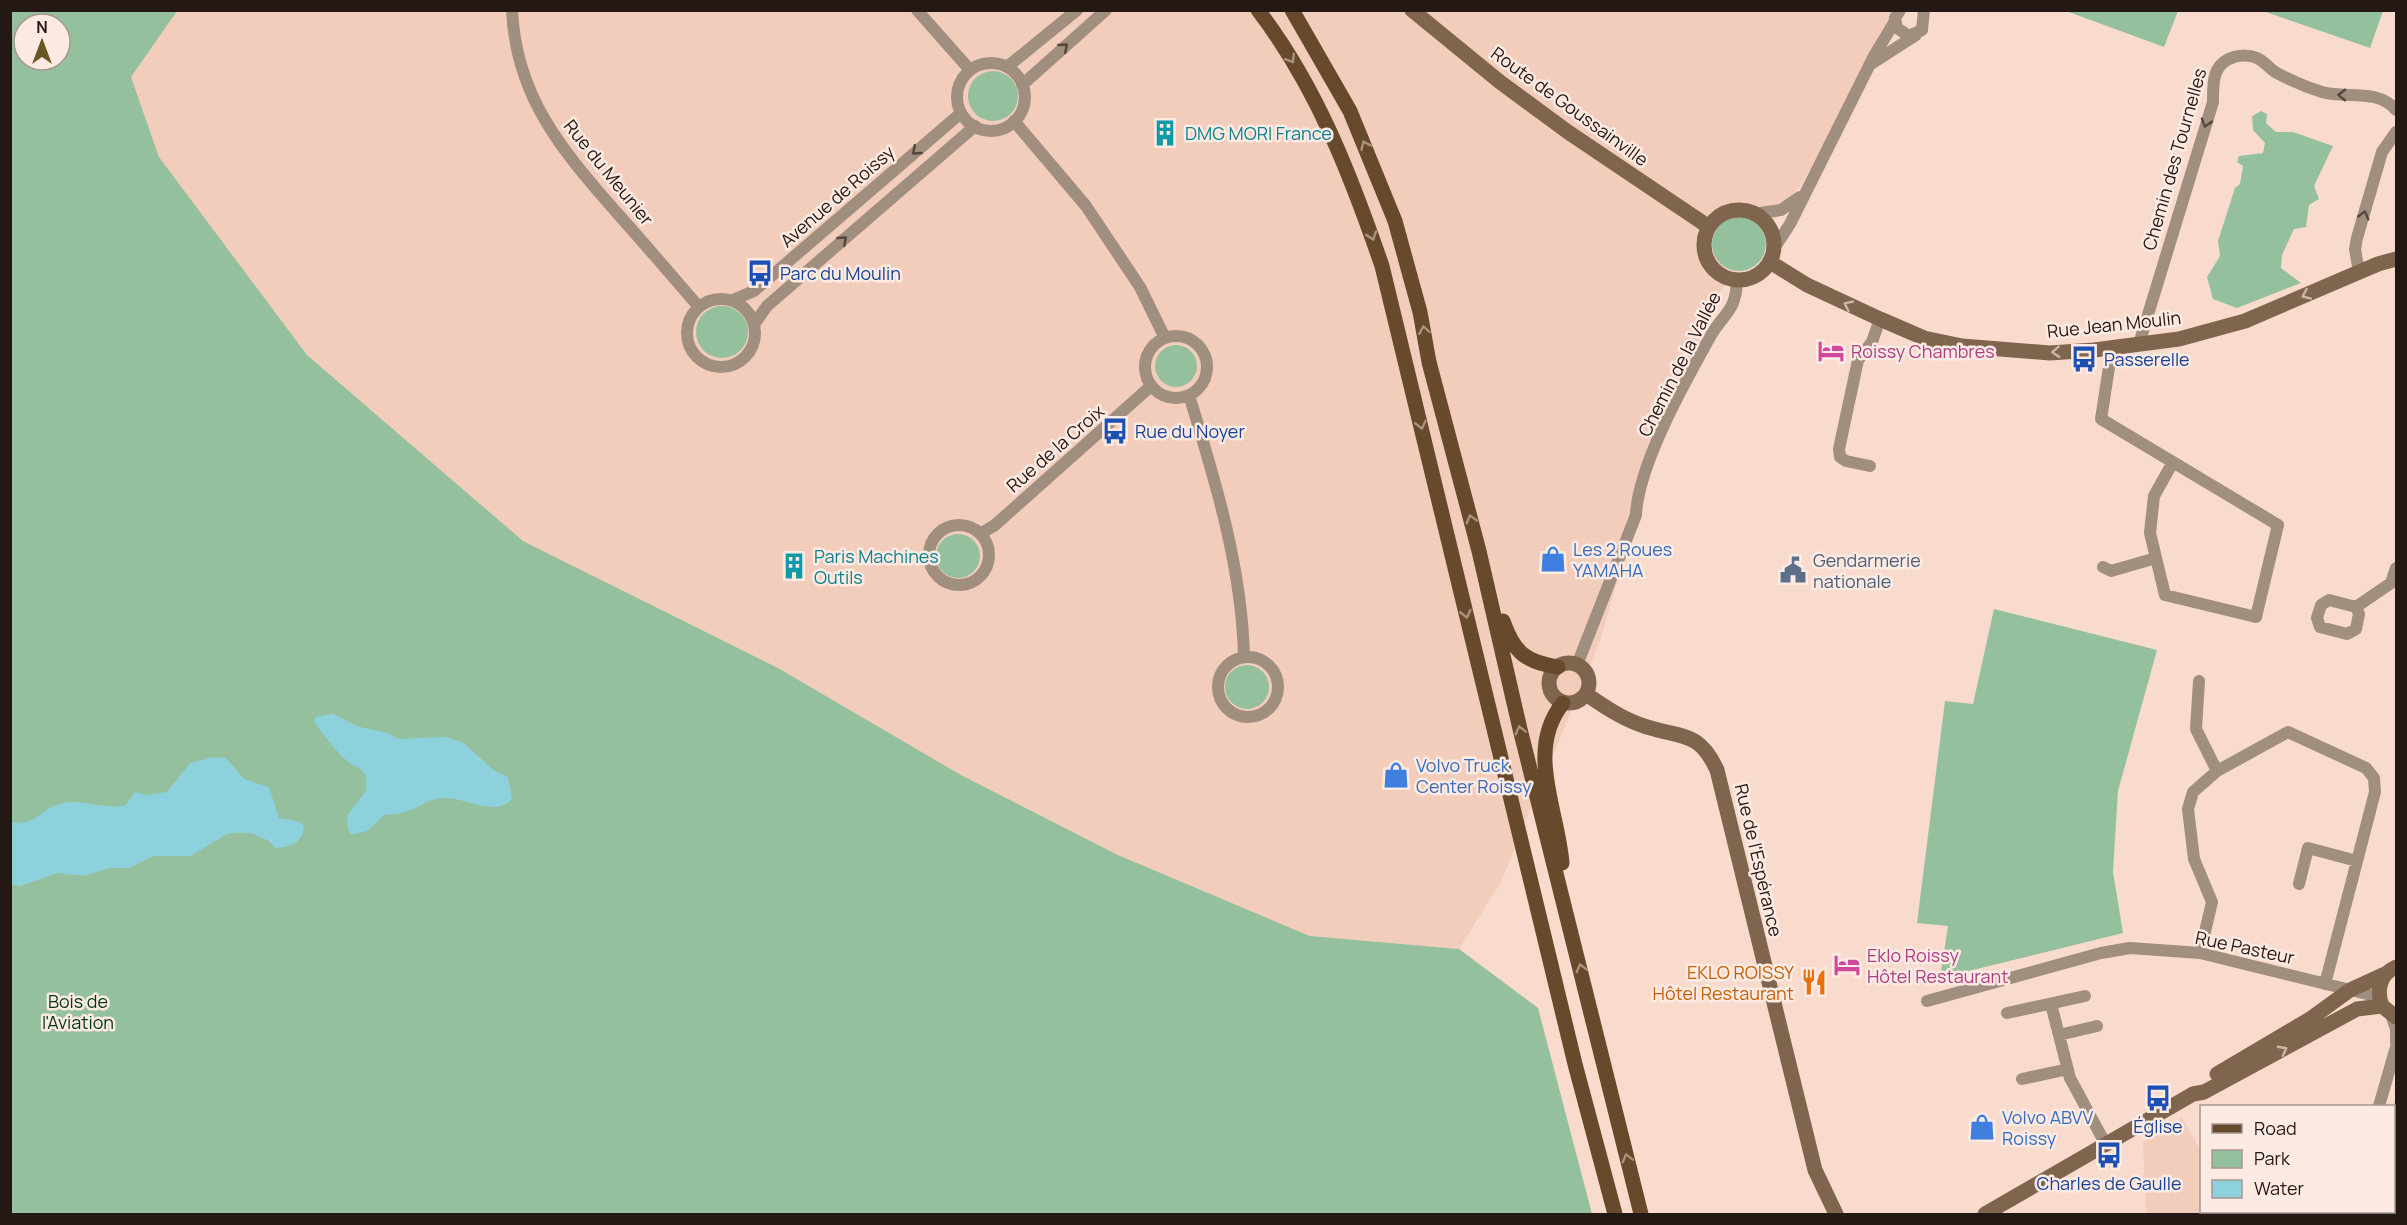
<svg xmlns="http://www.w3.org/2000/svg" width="2407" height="1225" viewBox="0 0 2407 1225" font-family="Manrope,sans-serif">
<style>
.built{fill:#f3cdbc}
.green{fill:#95c09e;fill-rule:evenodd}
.water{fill:#8dd1dd}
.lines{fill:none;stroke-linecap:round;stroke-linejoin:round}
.street{stroke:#a08e7e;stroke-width:12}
.secondary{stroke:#7f654e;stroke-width:15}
.primary{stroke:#67492c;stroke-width:15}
.oneway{stroke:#55473e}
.oneway2{stroke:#aa927e}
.oneway3{stroke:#cbb5a7}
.labels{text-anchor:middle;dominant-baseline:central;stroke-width:5;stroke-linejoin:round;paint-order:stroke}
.street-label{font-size:18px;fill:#231814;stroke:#fdebe3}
.culture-label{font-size:18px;fill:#0d838f;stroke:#fdebe3;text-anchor:start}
.transit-label{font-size:18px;fill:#164399;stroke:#fdebe3;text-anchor:start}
.hotel-label{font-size:18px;fill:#b23c85;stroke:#fdebe3;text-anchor:start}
.shop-label{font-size:18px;fill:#366cbe;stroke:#fdebe3;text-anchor:start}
.service-label{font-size:18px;fill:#4e5e75;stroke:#fdebe3;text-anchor:start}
.food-label{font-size:18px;fill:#c56008;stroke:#fdebe3;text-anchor:end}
.park-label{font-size:18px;fill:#013817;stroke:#fdebe3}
</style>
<rect width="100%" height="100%" fill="#f9dbcd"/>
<path class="built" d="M177,10L1898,11L1801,185L1717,296L1659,437L1600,641L1501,882L1459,949L1310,936L1127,859L961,775L778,668L523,541L307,355L159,157L131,77Z
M2182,1117L2201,1151L2202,1212H2259V1214H2146L2143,1142Z"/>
<path class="green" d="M10,11H177L131,77L159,157L307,355L523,541L778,668L961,775L1118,855L1310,936L1459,949L1538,1008L1592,1214H11ZM24,24H60V60H24Z
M2066,11H2178L2164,47Z
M2263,11H2383L2370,48Z
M968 96a25 25 0 1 1 50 0a25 25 0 1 1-50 0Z
M2261,111L2267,114L2266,123L2276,132H2293L2333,146L2314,186L2319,199L2309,205L2306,227L2294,229L2282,255L2281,268L2301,283L2237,308L2213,299L2207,277L2220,256L2218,241L2235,188L2240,184L2243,166L2237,162L2239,156L2263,153L2265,143L2253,130L2252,116Z
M1712 244a27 27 0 1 1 54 0a27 27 0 1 1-54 0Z
M696 332a26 26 0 1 1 52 0a26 26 0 1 1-52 0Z
M1155 366a21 21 0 1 1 42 0a21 21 0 1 1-42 0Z
M936 556a22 22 0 1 1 44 0a22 22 0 1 1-44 0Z
M1994,609L2157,650L2118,791L2113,872L2123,933L1940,978L1948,926L1917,923L1945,701L1973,704Z
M1225 687a22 22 0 1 1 44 0a22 22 0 1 1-44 0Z
M2396,1095V1151C2388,1140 2393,1109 2396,1095Z"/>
<path class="water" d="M333,714L360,727L388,733L398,739L446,737L462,742L495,771L508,777L512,799C495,817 466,798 446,798C432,797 423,805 411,810C402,814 393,814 384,815L367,831L351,835C339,814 358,806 366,790C368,763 356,771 344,758C338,753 316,726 314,721L316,717Z
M213,757L226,758L244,779L269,787L279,818L301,822L304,828C301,844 290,847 275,848L269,841L251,833H229L190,856H153L129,868H109L84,876L58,873L20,886L11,884V822C36,826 37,812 57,805C80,796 103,811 126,805L135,792L145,795L167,792L190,763Z"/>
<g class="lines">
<path class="street" d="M512,10C516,98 563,151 617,213C645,244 672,276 699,307
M917,10L970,70
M1900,10L1895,18L1897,28L1909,36L1922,30L1924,10
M957 97a34 34 0 1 1 68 0a34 34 0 1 1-68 0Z
M1871,64L1916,35
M1007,67L1077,10
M1022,85L1106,10
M1014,121L1086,206L1140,287L1165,338
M1753,214L1781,210L1800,197
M1773,250L1790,224L1874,56L1895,21
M2359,272L2355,249L2357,238L2382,152L2396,132
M687 333a34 34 0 1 1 68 0a34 34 0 1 1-68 0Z
M733,300L754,291L961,113
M755,323L767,306L975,126
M1145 367a31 31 0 1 1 62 0a31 31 0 1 1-62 0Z
M2139,344L2213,102C2213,82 2212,64 2234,57C2241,55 2250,55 2257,58C2264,61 2269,68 2275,72C2290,80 2306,87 2322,92C2346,99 2378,88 2396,110
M2112,348L2101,419L2278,525L2256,617L2165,595L2150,533L2154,496L2173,462
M1189,395C1215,480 1242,567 1244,657
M1870,466L1846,461L1840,457L1839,449L1858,360L1872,342L1880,319
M929 555a30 30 0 1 1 60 0a30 30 0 1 1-60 0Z
M980,534L995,525L1151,386
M2103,567L2111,571L2156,558
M2329,600L2356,607L2359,614L2356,629L2347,634L2320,627L2317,618L2321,605Z
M2356,607L2391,583L2396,568
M1218 687a30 30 0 1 1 60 0a30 30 0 1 1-60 0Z
M1577,665L1636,515C1638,465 1685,382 1710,337C1723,313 1736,313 1737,280
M2199,681L2196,729L2217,771
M2299,884L2308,848L2357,861
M2200,953L2212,902L2194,859L2188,809L2193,792L2217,771L2288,732L2366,768L2374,778L2375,792L2325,984
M1927,1001L2101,953L2130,948L2200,953L2379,997
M2051,1004L2070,1078L2106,1145
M2007,1013L2085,996
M2391,1014L2396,1029V1042
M2059,1035L2097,1026
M2022,1079L2068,1069
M2379,1106L2396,1047
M2365,1214V1212"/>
<path class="secondary" d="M1412,10L1500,82L1568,132L1709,227
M1704 245a35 35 0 1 1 70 0a35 35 0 1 1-70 0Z
M1770,262L1807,285L1880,319L1924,338L1962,346L2050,353L2094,350L2179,339L2245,321L2378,264L2396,259
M1549 683a20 20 0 1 1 40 0a20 20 0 1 1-40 0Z
M1586,694C1605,707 1624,720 1647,727C1682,738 1699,731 1717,770L1815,1170L1836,1214
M2396,967C2380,974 2376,990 2382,1006L2396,1017
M2217,1074L2310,1019L2350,990L2387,973
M1985,1214L2193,1094L2204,1092L2357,1009L2382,1006"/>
<path class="primary" d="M1258,10C1317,87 1351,176 1382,266L1575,1064L1615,1214
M1292,10L1350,111L1395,221L1420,312L1429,362L1479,551L1520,729L1641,1214
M1503,621C1514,653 1526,662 1558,667
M1562,863C1558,810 1525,750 1563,703"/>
</g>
<defs><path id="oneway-chevron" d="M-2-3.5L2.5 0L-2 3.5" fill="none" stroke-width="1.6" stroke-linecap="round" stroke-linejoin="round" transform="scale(1.5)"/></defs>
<g class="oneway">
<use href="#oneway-chevron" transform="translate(1064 47) rotate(-41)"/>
<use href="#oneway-chevron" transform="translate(2342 95) rotate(-179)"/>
<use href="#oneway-chevron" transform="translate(2206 123) rotate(107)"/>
<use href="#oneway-chevron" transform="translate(916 151) rotate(139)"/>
<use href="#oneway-chevron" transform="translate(2364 215) rotate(-74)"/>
<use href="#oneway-chevron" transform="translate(843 240) rotate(-41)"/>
</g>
<g class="oneway2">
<use href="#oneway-chevron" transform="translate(1291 59) rotate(58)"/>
<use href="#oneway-chevron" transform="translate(1365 145) rotate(-114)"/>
<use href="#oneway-chevron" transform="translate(1372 236) rotate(71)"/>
<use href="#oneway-chevron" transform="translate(1424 330) rotate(-100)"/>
<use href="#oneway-chevron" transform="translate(1421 425) rotate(77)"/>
<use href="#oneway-chevron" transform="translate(1471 519) rotate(-105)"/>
<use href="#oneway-chevron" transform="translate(1466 614) rotate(77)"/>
<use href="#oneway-chevron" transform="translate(1520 730) rotate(-104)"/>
<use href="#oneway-chevron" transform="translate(1581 968) rotate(-104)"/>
<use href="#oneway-chevron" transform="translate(1627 1158) rotate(-104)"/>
</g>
<g class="oneway3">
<use href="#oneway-chevron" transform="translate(2306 295) rotate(156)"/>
<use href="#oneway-chevron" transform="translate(1848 305) rotate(-155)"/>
<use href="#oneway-chevron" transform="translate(2056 352) rotate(177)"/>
<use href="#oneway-chevron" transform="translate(2283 1050) rotate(-28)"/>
</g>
<defs>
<g id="building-bare" transform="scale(2.07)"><path d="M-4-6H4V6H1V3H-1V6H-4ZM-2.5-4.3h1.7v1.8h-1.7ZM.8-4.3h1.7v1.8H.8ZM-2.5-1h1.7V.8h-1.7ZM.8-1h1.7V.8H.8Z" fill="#0f9aa8" stroke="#fdebe3" stroke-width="2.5" paint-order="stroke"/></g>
<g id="bus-bare" transform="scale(2.07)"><path d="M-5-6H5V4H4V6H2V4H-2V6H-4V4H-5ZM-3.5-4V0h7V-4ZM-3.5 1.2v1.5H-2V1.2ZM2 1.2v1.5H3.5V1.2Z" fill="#1a4fb4" stroke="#fdebe3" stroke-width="2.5" paint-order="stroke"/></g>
<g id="hotel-bare" transform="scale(2.07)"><path d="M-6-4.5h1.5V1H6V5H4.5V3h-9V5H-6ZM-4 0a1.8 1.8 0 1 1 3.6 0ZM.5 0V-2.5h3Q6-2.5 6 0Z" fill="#d1479c" stroke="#fdebe3" stroke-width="2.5" paint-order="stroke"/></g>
<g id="shop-bare" transform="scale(2.07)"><path d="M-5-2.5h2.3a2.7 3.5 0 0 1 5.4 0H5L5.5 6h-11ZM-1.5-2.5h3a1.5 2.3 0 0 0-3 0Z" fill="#3f7fe0" stroke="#fdebe3" stroke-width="2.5" paint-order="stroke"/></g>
<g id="civic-bare" transform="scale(2.07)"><path d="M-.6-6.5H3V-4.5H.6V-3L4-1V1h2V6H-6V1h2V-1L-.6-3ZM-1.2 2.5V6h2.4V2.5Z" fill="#5c6f8a" stroke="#fdebe3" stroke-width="2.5" paint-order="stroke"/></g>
<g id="restaurant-bare" transform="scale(2.07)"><path d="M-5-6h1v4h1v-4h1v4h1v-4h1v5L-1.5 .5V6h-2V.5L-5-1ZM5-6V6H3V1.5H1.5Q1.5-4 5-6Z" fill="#e8710a" stroke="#fdebe3" stroke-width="2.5" paint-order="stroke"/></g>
</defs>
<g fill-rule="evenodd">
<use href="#building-bare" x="1165" y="133"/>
<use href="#bus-bare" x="760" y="273"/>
<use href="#hotel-bare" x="1831" y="351"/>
<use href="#bus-bare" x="2084" y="359"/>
<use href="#bus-bare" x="1115" y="431"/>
<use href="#shop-bare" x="1553" y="559"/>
<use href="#building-bare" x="794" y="566"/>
<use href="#civic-bare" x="1793" y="570"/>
<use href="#shop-bare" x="1396" y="775"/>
<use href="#hotel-bare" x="1847" y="965"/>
<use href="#restaurant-bare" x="1814" y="982"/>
<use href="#bus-bare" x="2158" y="1098"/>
<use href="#shop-bare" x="1982" y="1127"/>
<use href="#bus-bare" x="2109" y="1155"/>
</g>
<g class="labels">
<g class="street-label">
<text transform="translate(1570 106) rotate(36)">Route de Goussainville</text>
<text transform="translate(2174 159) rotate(-74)">Chemin des Tournelles</text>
<text transform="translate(609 172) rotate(51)">Rue du Meunier</text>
<text transform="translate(837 196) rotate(-41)">Avenue de Roissy</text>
<text transform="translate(2114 324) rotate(-6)">Rue Jean Moulin</text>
<text transform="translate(1679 364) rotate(-63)">Chemin de la Vallée</text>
<text transform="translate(1055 448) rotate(-41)">Rue de la Croix</text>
<text transform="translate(1759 860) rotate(77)">Rue de l'Espérance</text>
<text transform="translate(2245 947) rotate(12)">Rue Pasteur</text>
</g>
<g class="culture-label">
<text x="1185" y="133">DMG MORI France</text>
<text x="814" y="556">Paris Machines<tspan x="814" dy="21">Outils</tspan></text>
</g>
<g class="transit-label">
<text x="780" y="273">Parc du Moulin</text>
<text x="2104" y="359">Passerelle</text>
<text x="1135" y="431">Rue du Noyer</text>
<text x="2158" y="1126" text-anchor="middle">Église</text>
<text x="2109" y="1183" text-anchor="middle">Charles de Gaulle</text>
</g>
<g class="hotel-label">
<text x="1851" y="351">Roissy Chambres</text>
<text x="1867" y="955">Eklo Roissy<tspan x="1867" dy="21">Hôtel Restaurant</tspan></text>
</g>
<g class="shop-label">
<text x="1573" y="549">Les 2 Roues<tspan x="1573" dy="21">YAMAHA</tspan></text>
<text x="1416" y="765">Volvo Truck<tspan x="1416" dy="21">Center Roissy</tspan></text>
<text x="2002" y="1117">Volvo ABVV<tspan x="2002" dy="21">Roissy</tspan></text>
</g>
<g class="service-label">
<text x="1813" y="560">Gendarmerie<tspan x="1813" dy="21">nationale</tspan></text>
</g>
<g class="food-label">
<text x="1794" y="972">EKLO ROISSY<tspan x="1794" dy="21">Hôtel Restaurant</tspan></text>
</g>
<g class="park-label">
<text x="78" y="1001">Bois de<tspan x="78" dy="21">l'Aviation</tspan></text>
</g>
</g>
<rect width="2407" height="1225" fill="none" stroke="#231814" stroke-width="24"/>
<rect x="2200" y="1105" width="195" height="108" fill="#fdebe3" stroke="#a69790" stroke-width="1.5"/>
<rect x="2212" y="1124" width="30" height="9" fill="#67492c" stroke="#a69790" stroke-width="1.5"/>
<text x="2254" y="1135" font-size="18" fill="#231814">Road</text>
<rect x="2212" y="1150" width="30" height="18" fill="#95c09e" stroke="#a69790" stroke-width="1.5"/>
<text x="2254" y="1165" font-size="18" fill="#231814">Park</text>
<rect x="2212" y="1180" width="30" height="18" fill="#8dd1dd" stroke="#a69790" stroke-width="1.5"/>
<text x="2254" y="1195" font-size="18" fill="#231814">Water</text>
<g transform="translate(42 42)"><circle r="28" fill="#fdebe3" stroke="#a69790" stroke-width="1.5"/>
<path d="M0-4.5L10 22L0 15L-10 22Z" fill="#695725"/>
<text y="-9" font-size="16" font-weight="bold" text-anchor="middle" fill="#231814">N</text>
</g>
</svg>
